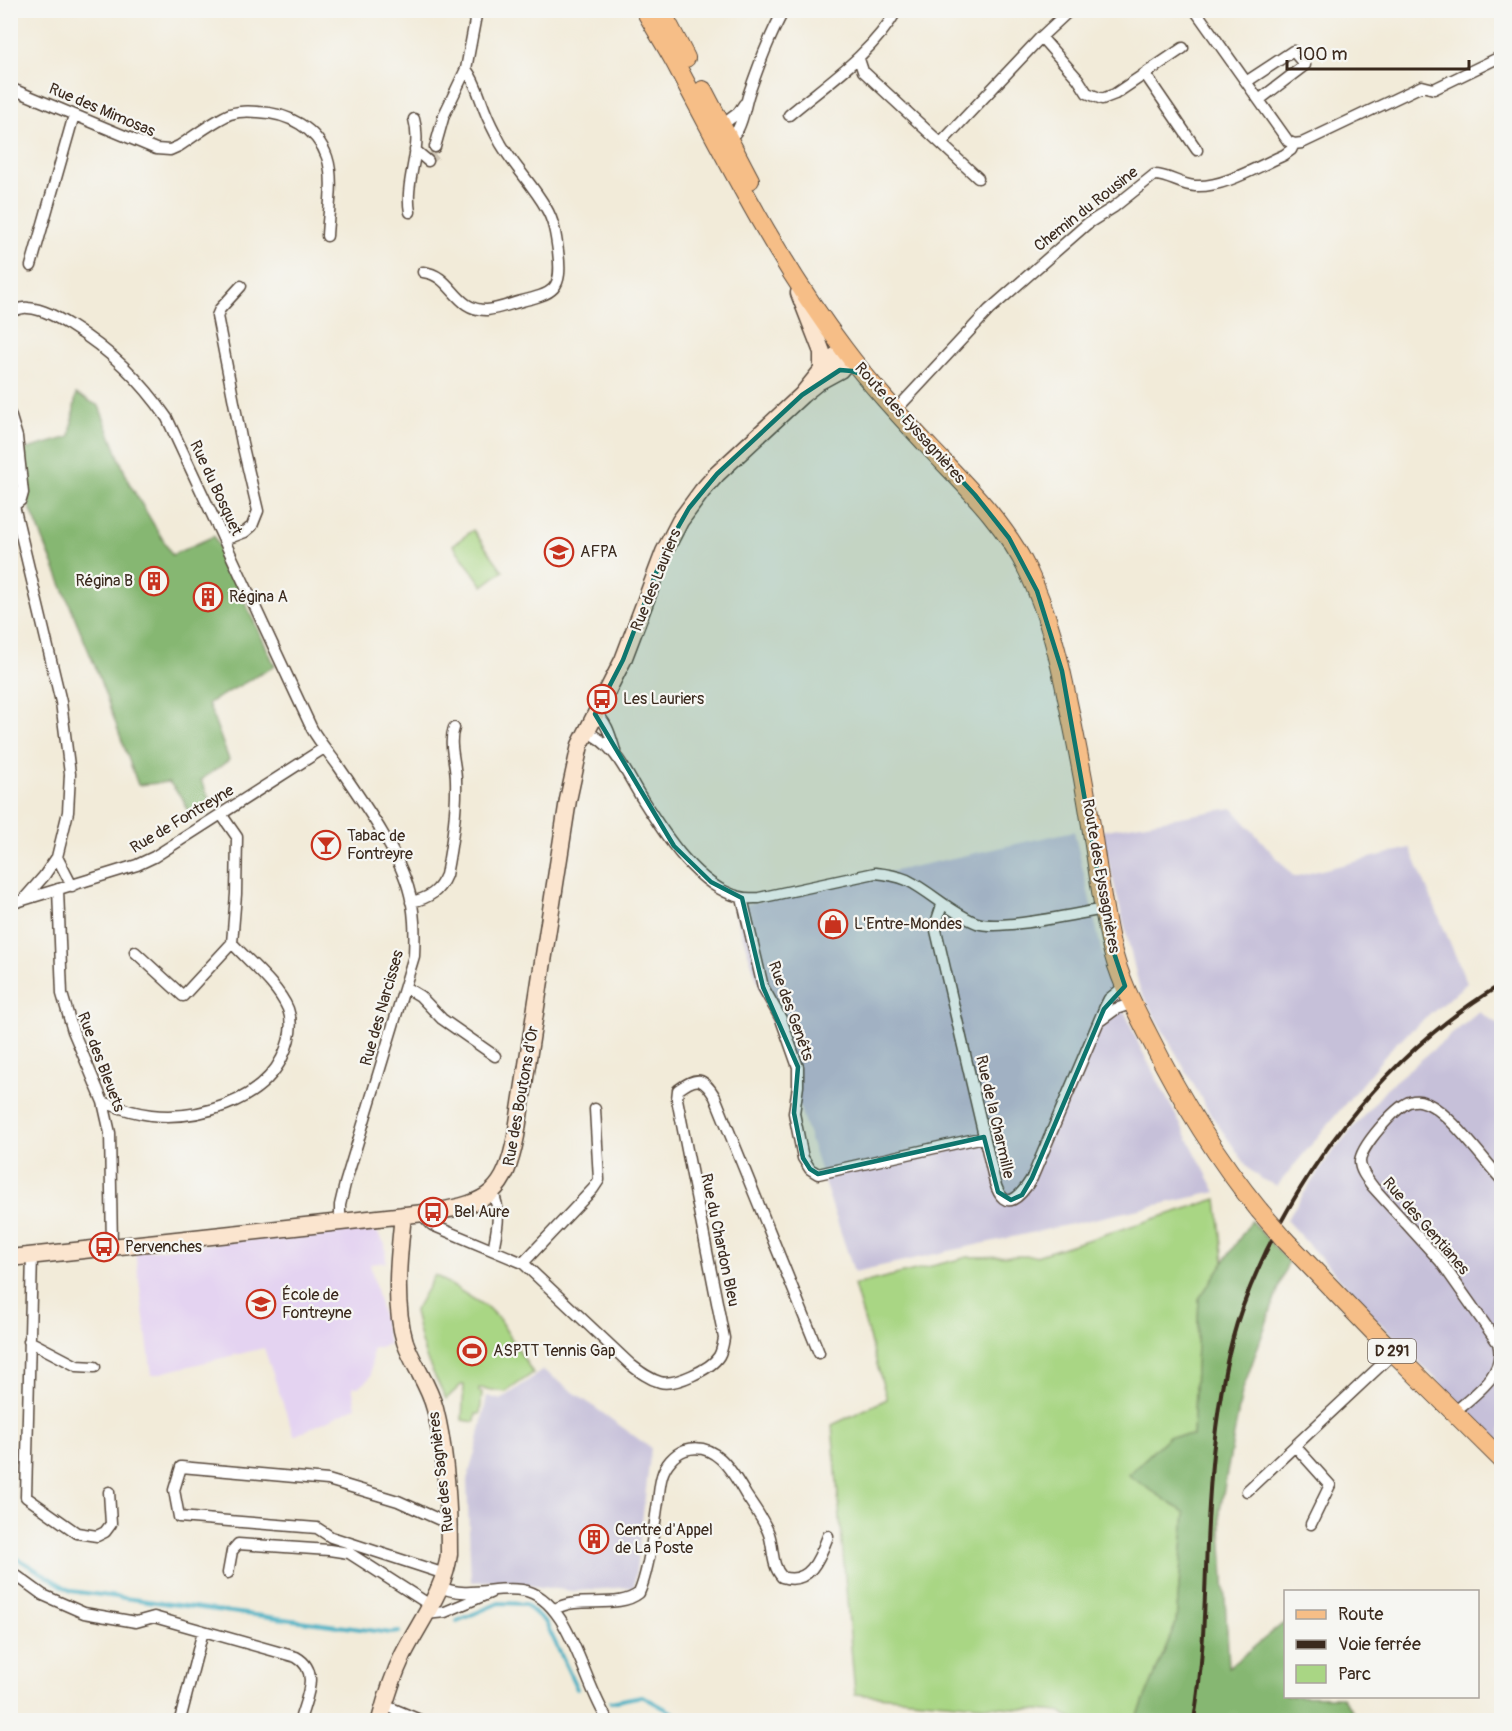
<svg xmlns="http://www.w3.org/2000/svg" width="1512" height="1731" viewBox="0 0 1512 1731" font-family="Pangolin,sans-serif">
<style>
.built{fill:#e4d3f1}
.industrial{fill:#c6c0d9}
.green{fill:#a9d684;stroke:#728051;stroke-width:1.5}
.forest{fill:#86b772;stroke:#607048;stroke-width:1.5}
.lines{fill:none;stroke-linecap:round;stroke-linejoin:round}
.stream{stroke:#44afc2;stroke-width:4}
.minor-tunnel{stroke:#cdc4b4;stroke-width:10;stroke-dasharray:10 5;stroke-linecap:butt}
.minor-casing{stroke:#56473a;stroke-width:13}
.secondary-casing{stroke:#56473a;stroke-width:19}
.primary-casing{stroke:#56473a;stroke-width:20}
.minor{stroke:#fff;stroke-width:10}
.secondary{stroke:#fbe5cf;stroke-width:16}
.primary{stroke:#f6be87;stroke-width:18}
.rail{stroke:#3b2a1e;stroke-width:4}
.primary-bridge-casing{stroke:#56473a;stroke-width:20;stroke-linecap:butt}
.primary-bridge{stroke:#f6be87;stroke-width:18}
.marked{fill:#0f766e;fill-opacity:0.2;stroke:#0f766e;stroke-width:4.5;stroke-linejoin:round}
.labels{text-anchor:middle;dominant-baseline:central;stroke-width:4.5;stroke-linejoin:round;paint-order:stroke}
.shield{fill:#f6f6f2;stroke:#73675e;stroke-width:1.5}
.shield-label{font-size:15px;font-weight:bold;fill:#3b2a1e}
.street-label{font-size:16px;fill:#3b2a1e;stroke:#f6f6f2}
.poi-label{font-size:16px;fill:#3b2a1e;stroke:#f6f6f2;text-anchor:start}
</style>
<rect width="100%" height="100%" fill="#f6f6f2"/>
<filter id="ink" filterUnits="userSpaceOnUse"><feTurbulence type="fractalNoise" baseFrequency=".0167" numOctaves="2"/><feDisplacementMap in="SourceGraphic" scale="12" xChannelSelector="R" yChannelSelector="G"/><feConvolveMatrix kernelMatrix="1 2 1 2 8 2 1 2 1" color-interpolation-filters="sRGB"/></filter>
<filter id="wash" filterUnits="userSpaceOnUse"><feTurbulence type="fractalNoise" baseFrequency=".008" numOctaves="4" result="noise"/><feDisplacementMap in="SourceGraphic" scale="24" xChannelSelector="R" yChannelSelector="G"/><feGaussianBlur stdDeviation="1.35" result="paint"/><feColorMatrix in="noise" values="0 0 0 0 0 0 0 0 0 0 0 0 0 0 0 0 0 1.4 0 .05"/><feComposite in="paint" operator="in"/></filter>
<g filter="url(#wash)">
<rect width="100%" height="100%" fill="#f2ebd9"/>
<path class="built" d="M367,1227L376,1231L385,1244L386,1262L370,1264L389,1344L372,1349L371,1376L364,1384L357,1387L352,1386L356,1407L294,1436L264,1348L152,1375L135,1252Z"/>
<path class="industrial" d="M1232,808L1294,877L1410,848L1467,983L1394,1045L1277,1186L1261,1179L1249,1169L1209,1112L1140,990L1101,831Z
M1074,831L1105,965L1139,1045L1216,1192L854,1272L733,907Z
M1479,1012L1501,1026V1444L1380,1323L1286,1220L1329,1156L1390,1085Z
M543,1370L651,1448L634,1587L573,1591L493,1581L471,1582L467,1480L477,1445L487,1396L501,1400Z"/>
<path class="green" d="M473,530L503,571L483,586L453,545Z
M1217,1199L1224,1262L1199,1299L1193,1437L1169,1436L1129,1474L1185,1513L1176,1623L1136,1720H1076L1059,1712L855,1694L832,1425L887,1399L854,1285L968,1257L1036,1256Z
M435,1275L488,1308L499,1319L533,1373L506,1392L479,1388V1392H482L480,1414H476L475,1422L462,1420L464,1385H461L446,1399L427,1360L421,1342L414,1312Z"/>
<path class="forest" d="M76,394L99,406L129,483L172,555L214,536L275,666L208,703L229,760L201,780L212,804L190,817L183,799L169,782L138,785L96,669L29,505L24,450L70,437Z
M1251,1221L1288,1262L1242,1392L1220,1510L1229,1667L1285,1622L1286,1696L1342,1697L1359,1720H1136L1176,1623L1185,1513L1128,1475L1169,1436H1193L1199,1299Z"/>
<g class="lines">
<path class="stream" d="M10,1554L71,1591L391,1633L399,1632
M457,1621L499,1603L525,1604L546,1623L577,1689
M611,1702L642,1696L686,1720"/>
</g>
</g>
<g filter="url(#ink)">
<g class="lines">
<path class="minor-tunnel" d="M428,161L436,154L435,147"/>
<g class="minor-casing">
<path id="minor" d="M1195,10L1288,141L1294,144
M1041,37L1078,79L1087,93L1102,99L1115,94L1183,48
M859,59L863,71L978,178
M1145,74L1197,150
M1246,82L1293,51L1305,65L1259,100
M10,88L156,149L170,150L179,146C196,135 212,122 230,114C239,111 249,111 258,112C288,113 317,128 327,157C335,181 328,211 327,236
M789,115C827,83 871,55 897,10
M720,129L722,125L738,113L744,104
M724,139C731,139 734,135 738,129C744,117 745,105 749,93C759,65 769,37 784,10
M941,143L1041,37L1070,10
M435,147L444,115L466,69
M415,150L428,161
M410,212C404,181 423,149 414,119
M31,266L74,115
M423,272C453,275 454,311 487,310C497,309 508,305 518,302C554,293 563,291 558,251C556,236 554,221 546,208C533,185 514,166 501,144C495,133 489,122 485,111C479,96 476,82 466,69L477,10
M10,312C16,310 22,307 28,308C44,309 58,318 71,326C110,350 141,380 167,418L312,729C320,743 330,754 339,767C362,801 396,848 408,887C415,910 415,933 414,956L345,1184L340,1205V1221
M895,411L989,310L1087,224L1114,207L1154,175C1169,175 1180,185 1195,186C1223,188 1259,166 1284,155L1291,150L1294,144L1302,143L1422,86L1434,89L1502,56
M10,414L17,437L23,493L21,500L15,505
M10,489L61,702L70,774L68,812L57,857L44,876L23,900
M224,540L245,532L252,526L258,511L242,443L217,316L220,309L241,286
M595,714C607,720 611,738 615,751
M585,731C615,744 625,771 641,797C663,832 697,887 740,897C746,899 753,898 759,898L875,873C886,874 897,876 907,880C931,892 951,913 977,923C1000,931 1078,913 1105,909
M57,857L72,886
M58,889L62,994L73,1031L103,1102L110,1133L112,1246
M742,898L763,987L781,1019L798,1067V1086L794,1113L803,1158L810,1169L818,1174L984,1137
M411,902C429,898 439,892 446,875C452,844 457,812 456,780C456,763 448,744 454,728
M10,904L137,865L154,857L321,750H325
M942,905L935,926L995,1183C1005,1215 1021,1196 1032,1178L1104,1009L1109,999L1125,986
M135,952L183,996L232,943
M405,987L420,996L442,1019L495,1056
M1101,1020L1116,1009L1133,1003
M103,1102C119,1108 134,1113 151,1115C198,1120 260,1102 282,1058C289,1043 294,1025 288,1009C277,984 250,963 232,943L236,894L237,837L221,814
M492,1191C502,1211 497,1229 493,1250
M420,1213L432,1225L523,1263L631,1365C640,1372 649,1379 660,1382C675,1386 711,1369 719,1356C722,1351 723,1344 724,1338L677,1099L678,1090C697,1076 703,1077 715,1097L819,1353
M32,1255L26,1497L77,1533L97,1536L105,1532L111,1524L109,1492
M523,1263L593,1189L599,1180L595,1109
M29,1341L77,1366L95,1367
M1453,1413C1475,1394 1507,1374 1498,1343L1441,1262L1373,1187C1368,1180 1360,1171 1360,1162C1360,1147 1395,1108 1409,1102C1413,1101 1419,1100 1423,1102C1447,1108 1484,1161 1502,1180
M1295,1446L1330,1485L1311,1524
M1247,1491L1394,1353
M10,1571L43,1595L84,1613L136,1622L154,1617L296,1657C321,1671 306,1698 300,1720
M228,1573L232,1551L238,1544L329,1550L349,1553L430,1605
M445,1574L331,1537L317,1528L179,1517L174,1490L181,1467L328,1480L398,1501L449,1524
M439,1587C470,1599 492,1586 522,1590C570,1597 583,1684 608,1720
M555,1609C579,1595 618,1610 639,1593C648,1573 654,1531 657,1508C659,1498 659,1486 662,1476C665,1465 674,1454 685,1450C716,1440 733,1473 746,1495C754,1507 764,1520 769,1534C774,1549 771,1565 782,1577C810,1586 820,1557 828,1536
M426,1614L445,1612L490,1593
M384,1705L420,1720
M180,1720L203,1631"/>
</g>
<g class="secondary-casing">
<path id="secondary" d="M799,293L822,352V369
M10,1258L433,1212C490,1203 505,1192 516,1136L568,800L580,745L623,660L664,552L680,521L702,491L717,474L802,395L818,382L840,370L846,363L848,354L837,355L831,359L802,395
M380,1720C386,1698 393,1676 403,1655C419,1623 445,1590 449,1554C449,1508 446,1453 435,1409C429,1385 413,1365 405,1342C393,1303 399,1255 403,1215"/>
</g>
<g class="primary-casing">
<path id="primary" d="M645,10C656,31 669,50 679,70C730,166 778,262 844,349C870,384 900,416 930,448C966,486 1005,523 1028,571C1048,613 1059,657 1068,703C1078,750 1087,797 1094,845C1099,877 1103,909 1110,940C1117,974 1133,1005 1149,1036C1180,1098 1215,1156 1259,1210
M661,10L686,58
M703,90L750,180
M1285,1240L1394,1353L1502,1460"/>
</g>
<use href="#minor" class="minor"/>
<use href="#secondary" class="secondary"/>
<use href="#primary" class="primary"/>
<path class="rail" d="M1194,1720C1209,1629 1203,1536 1214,1445C1219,1401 1226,1353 1241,1311C1288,1182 1382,1055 1502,984"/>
<g class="primary-bridge-casing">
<path id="primary-bridge" d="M1259,1210L1285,1240"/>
</g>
<use href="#primary-bridge" class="primary-bridge"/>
</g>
</g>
<path class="marked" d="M840,370L852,371L864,375L975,495L1009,538L1037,591L1062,671L1110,941L1125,986L1104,1009L1032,1178L1022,1195L1011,1200L998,1192L984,1137L818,1174L810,1169L803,1158L794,1113L798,1067L763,987L742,898L711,882L674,846L595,714L623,660L664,552L689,508L717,474L802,395Z"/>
<defs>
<g id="school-ring" transform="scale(1.5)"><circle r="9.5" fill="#f6f6f2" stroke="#c8321e" stroke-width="1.5"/><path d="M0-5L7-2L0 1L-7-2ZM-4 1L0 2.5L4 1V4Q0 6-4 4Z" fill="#c8321e"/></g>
<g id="building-ring" transform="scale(1.5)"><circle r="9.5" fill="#f6f6f2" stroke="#c8321e" stroke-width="1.5"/><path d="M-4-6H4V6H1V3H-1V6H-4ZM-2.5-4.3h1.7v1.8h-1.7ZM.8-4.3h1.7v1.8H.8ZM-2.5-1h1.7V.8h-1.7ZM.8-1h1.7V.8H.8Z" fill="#c8321e"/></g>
<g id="bus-ring" transform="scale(1.5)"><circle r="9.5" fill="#f6f6f2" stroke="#c8321e" stroke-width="1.5"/><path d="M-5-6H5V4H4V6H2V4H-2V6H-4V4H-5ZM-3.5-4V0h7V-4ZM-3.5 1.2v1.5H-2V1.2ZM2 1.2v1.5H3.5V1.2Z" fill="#c8321e"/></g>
<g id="bar-ring" transform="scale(1.5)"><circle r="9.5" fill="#f6f6f2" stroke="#c8321e" stroke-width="1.5"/><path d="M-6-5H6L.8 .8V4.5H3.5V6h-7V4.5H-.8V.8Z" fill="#c8321e"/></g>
<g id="shop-ring" transform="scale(1.5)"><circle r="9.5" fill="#f6f6f2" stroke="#c8321e" stroke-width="1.5"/><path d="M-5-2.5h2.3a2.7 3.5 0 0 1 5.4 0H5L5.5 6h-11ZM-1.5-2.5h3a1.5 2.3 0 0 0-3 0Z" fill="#c8321e"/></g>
<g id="stadium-ring" transform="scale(1.5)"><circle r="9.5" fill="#f6f6f2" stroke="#c8321e" stroke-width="1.5"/><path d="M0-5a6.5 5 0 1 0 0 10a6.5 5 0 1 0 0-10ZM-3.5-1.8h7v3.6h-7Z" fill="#c8321e"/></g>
</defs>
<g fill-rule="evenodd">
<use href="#school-ring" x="559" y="552"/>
<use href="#building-ring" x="154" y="581"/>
<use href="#building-ring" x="208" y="597"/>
<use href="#bus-ring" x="602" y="699"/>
<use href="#bar-ring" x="326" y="845"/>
<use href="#shop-ring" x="833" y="924"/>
<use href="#bus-ring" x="433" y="1212"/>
<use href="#bus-ring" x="104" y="1247"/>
<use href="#school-ring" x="261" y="1304"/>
<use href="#stadium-ring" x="472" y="1351"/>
<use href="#building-ring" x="594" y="1539"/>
</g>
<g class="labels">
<rect class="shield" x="1368" y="1339" width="48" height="24" rx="4.5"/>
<g class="shield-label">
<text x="1392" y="1351">D 291</text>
</g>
<g class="street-label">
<text transform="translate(102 110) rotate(23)">Rue des Mimosas</text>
<text transform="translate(1086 209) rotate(-38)">Chemin du Rousine</text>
<text transform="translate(910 423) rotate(48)">Route des Eyssagnières</text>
<text transform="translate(216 488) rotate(65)">Rue du Bosquet</text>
<text transform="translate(656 580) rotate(-68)">Rue des Lauriers</text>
<text transform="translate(182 819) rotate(-31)">Rue de Fontreyne</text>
<text transform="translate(1101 876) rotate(80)">Route des Eyssagnières</text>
<text transform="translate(382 1008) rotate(-74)">Rue des Narcisses</text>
<text transform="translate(791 1011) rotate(70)">Rue des Genêts</text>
<text transform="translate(101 1062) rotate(69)">Rue des Bleuets</text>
<text transform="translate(521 1096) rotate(-80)">Rue des Boutons d'Or</text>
<text transform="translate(995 1117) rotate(77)">Rue de la Charmille</text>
<text transform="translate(1426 1226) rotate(49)">Rue des Gentianes</text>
<text transform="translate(720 1240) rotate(78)">Rue du Chardon Bleu</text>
<text transform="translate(441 1472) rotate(-97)">Rue des Sagnières</text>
</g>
<g class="poi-label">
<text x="580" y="552">AFPA</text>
<text x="133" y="581" text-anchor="end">Régina B</text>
<text x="229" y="597">Régina A</text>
<text x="623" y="699">Les Lauriers</text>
<text x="347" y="836">Tabac de<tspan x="347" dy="18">Fontreyre</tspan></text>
<text x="854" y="924">L'Entre-Mondes</text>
<text x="454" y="1212">Bel Aure</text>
<text x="125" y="1247">Pervenches</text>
<text x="282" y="1295">École de<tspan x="282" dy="18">Fontreyne</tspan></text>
<text x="493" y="1351">ASPTT Tennis Gap</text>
<text x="615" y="1530">Centre d'Appel<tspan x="615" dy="18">de La Poste</tspan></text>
</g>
</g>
<rect width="1512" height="1731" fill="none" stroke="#f6f6f2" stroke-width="36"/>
<rect x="1284" y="1590" width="195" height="108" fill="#f6f6f2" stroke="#aba49d" stroke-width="1.5"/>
<rect x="1296" y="1610" width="30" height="9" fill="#f6be87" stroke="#aba49d" stroke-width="1.5"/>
<text x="1338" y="1620" font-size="18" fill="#3b2a1e">Route</text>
<rect x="1296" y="1640" width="30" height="9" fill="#3b2a1e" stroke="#aba49d" stroke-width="1.5"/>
<text x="1338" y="1650" font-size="18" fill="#3b2a1e">Voie ferrée</text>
<rect x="1296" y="1665" width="30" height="18" fill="#a9d684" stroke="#aba49d" stroke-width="1.5"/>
<text x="1338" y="1680" font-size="18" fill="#3b2a1e">Parc</text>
<path d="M1287 60v9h182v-9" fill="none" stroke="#3b2a1e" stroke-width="3"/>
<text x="1296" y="60" font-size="18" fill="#3b2a1e" stroke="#f6f6f2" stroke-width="4.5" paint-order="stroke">100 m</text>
</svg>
